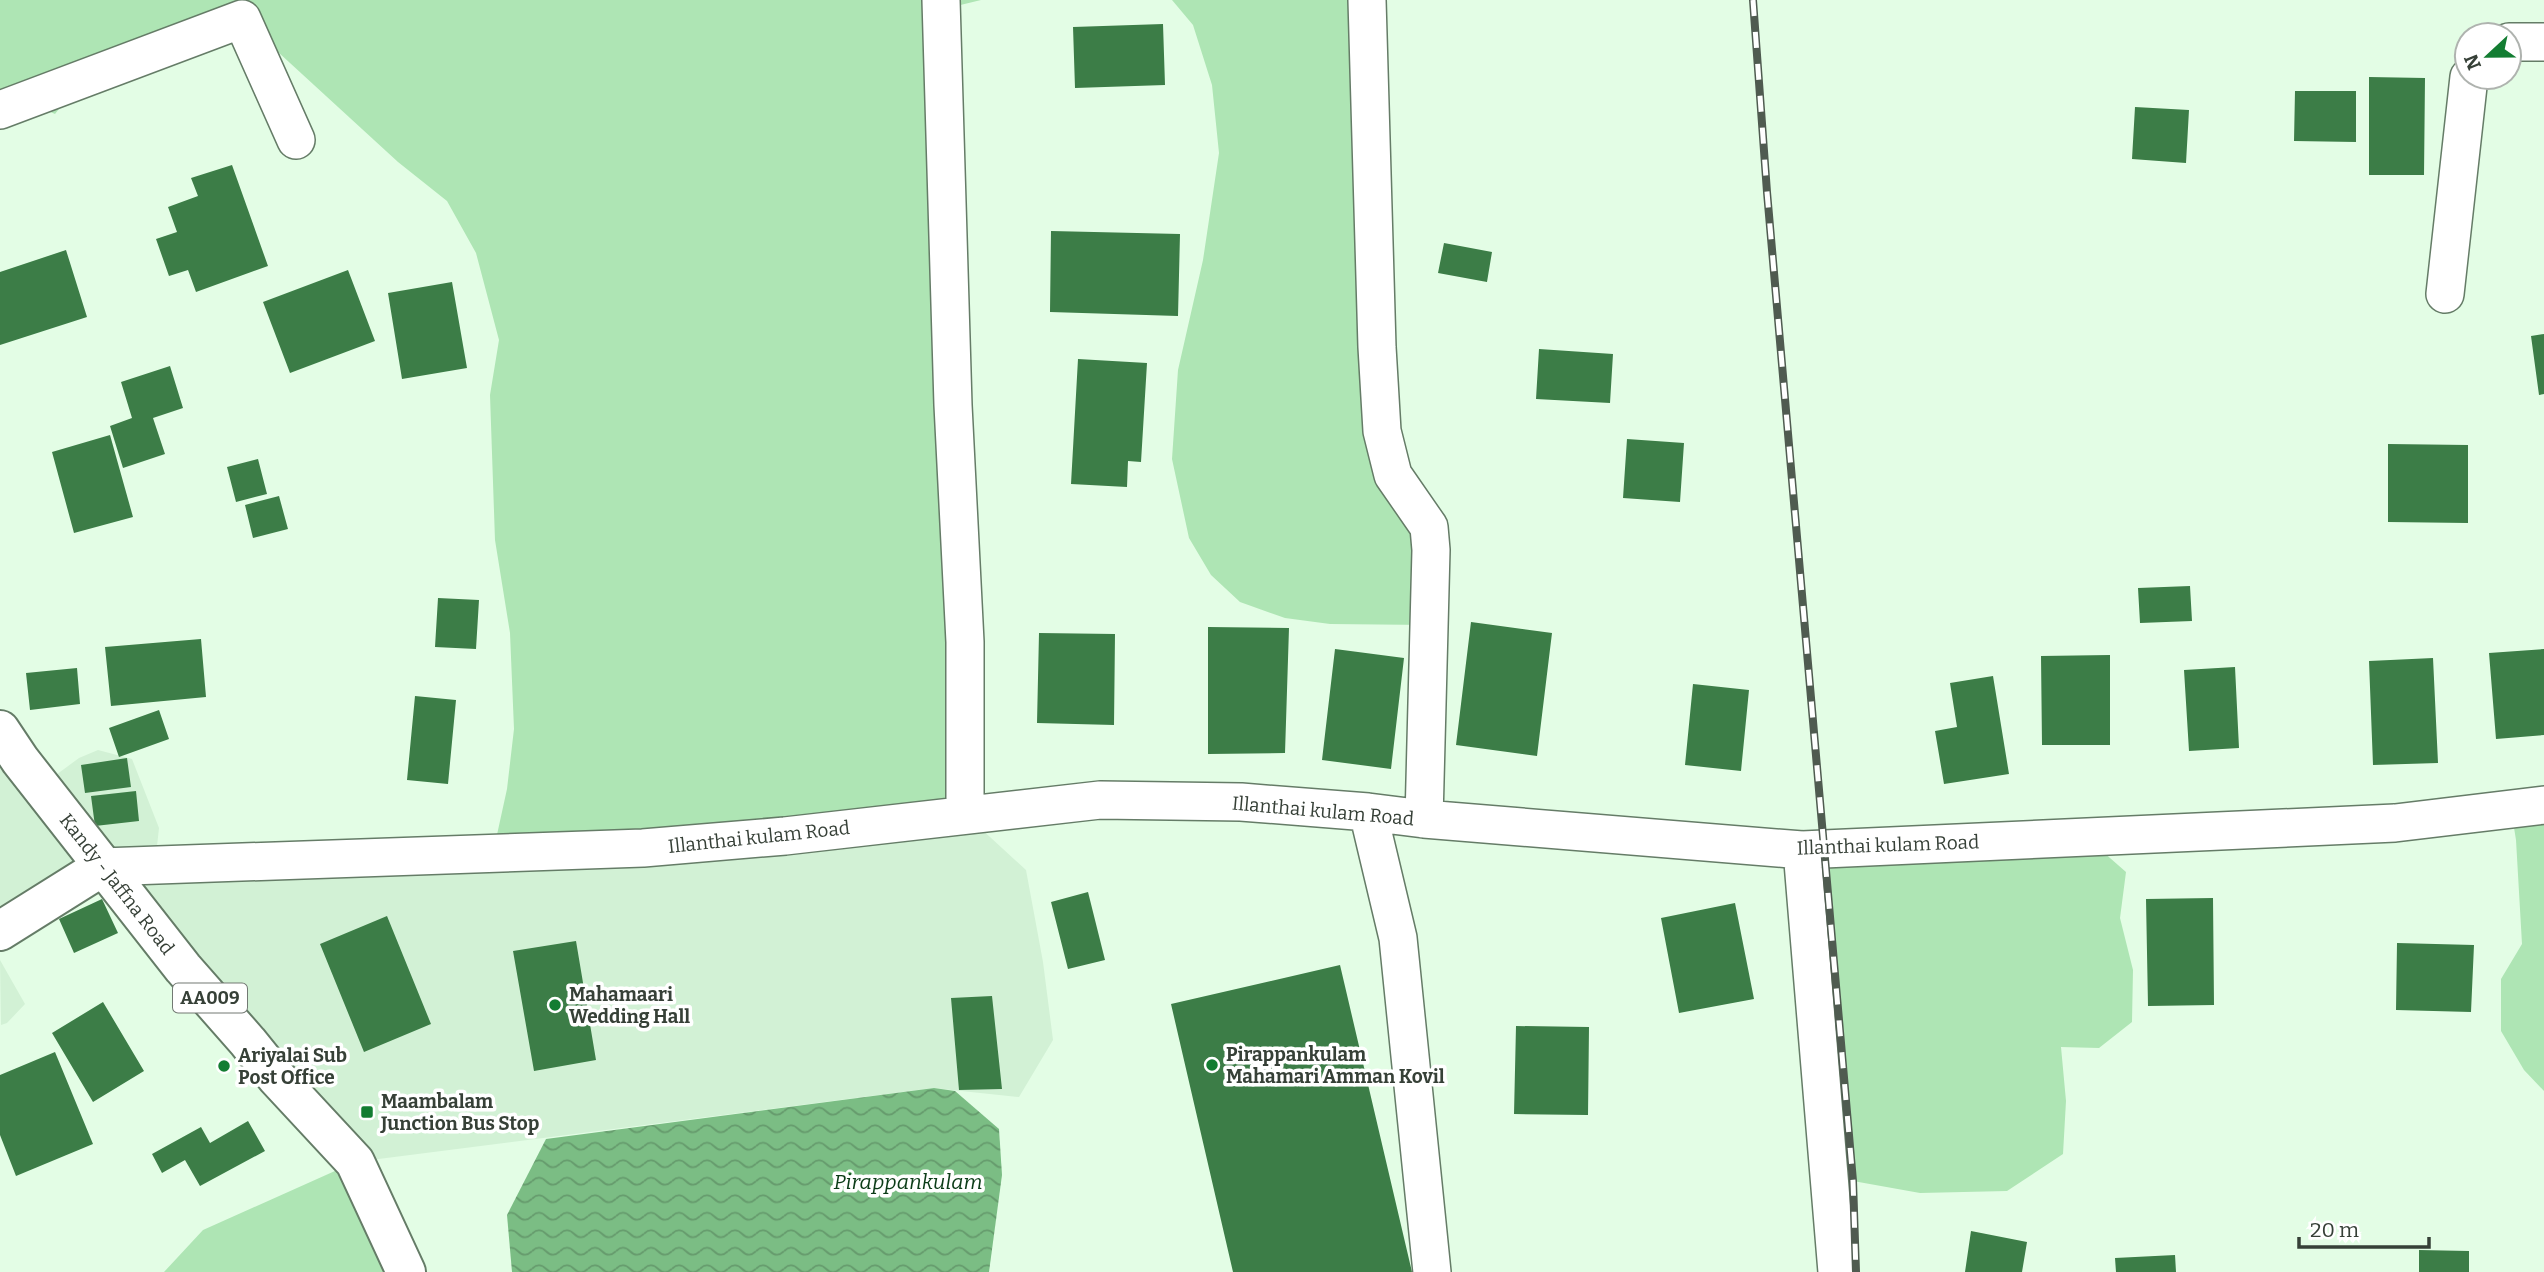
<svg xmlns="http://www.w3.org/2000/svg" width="2544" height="1272" viewBox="0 0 2544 1272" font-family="Bitter,serif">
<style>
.built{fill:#d2f1d5}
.grass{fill:#aee5b4}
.water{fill:url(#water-waves)}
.building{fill:#3c7d47}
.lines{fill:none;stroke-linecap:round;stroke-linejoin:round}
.minor-casing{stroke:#657c67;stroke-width:40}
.tertiary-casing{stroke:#657c67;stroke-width:42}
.trunk-casing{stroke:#657c67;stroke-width:42}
.minor{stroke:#fff;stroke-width:37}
.tertiary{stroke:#fff;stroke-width:38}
.trunk{stroke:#fff;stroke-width:38}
.rail-casing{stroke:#4f5b50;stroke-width:8}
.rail{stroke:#fff;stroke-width:5;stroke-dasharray:16;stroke-linecap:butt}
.poi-dot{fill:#137d32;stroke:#fff;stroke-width:2.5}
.labels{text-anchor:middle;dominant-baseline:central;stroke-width:7;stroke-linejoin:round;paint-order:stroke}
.shield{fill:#fff;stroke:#727973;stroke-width:2}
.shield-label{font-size:18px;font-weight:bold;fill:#364037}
.street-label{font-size:19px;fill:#364037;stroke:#fff}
.poi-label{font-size:19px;font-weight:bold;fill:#364037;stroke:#fff;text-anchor:start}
.water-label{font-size:21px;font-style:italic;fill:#0b3c17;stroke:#fff}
</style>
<defs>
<pattern id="water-waves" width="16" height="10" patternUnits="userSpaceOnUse" patternTransform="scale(1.75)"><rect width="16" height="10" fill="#7bbd84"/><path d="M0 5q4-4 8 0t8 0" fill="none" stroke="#669b6d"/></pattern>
</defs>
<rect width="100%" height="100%" fill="#e3fde5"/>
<path class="built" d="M0,730L41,786L79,758L98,750L132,759L159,828L156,855L965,814L1026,870L1043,962L1053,1040L1019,1097L933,1088L355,1162L103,867L0,931Z
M0,960L25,1004L7,1023L1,1025Z"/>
<path class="grass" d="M0,0H981L944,9L965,814L493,853L507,789L514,729L510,633L495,540L490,395L499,340L476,253L447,201L398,162L242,19L83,78L55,114L0,89Z
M1172,0H1367L1377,347L1415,507L1429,625L1330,624L1285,618L1240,602L1211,575L1189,538L1172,459L1178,370L1203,260L1219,153L1212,85L1193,25Z
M2544,805V1091L2524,1070L2501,1031V979L2522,944L2516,840L2511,809Z
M2086,837L2126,872L2120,918L2133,970L2132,1022L2099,1048L2061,1047L2066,1101L2063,1154L2007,1191L1920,1193L1853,1181L1824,849Z
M355,1162L406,1272H164L203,1230Z"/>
<path class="water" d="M934,1088L955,1091L999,1129L1002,1175L989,1272H512L507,1215L546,1139Z"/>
<path class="building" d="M1163,24L1165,85L1075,88L1073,27Z
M2369,77L2425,78L2424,175H2369Z
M2295,91H2356V142L2294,141Z
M2135,107L2189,110L2186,163L2132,159Z
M232,165L268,266L196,292L188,270L169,276L156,239L177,232L168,207L198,196L191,178Z
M1051,231L1180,234L1178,316L1050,312Z
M1444,243L1492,252L1487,282L1438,273Z
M66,250L87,317L0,345V272Z
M348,270L375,341L290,373L263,302Z
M452,282L467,368L402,379L388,293Z
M2544,334V394L2539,395L2531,336Z
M1539,349L1613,354L1610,403L1536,399Z
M1078,359L1147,363L1141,462L1128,461L1127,487L1071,484Z
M170,366L183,408L153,418L165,454L123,468L110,426L132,418L121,382Z
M110,435L133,517L74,533L52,452Z
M1627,439L1684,443L1680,502L1623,498Z
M2388,444L2468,445V523L2388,522Z
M258,459L267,494L236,502L227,467Z
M279,496L288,529L253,538L245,505Z
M2190,586L2192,621L2140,623L2138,588Z
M438,598L479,600L476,649L435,647Z
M1471,622L1552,633L1537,756L1456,745Z
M1208,627L1289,628L1285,753L1208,754Z
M1039,633L1115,634L1114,725L1037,723Z
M201,639L206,697L111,706L105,647Z
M1335,649L1404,658L1391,769L1322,760Z
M2544,649V735L2496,739L2489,653Z
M2110,655V745H2042L2041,656Z
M2433,658L2438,763L2373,765L2369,661Z
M2235,667L2239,748L2189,751L2184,670Z
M77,668L80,704L30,710L26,673Z
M1993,676L2009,774L1944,784L1935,731L1957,727L1950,683Z
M1693,684L1749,690L1741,771L1685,765Z
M415,696L456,700L448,784L407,780Z
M159,710L169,739L119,757L109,728Z
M127,758L131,787L85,793L81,765Z
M136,791L139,821L95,826L91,796Z
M1088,892L1105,960L1068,969L1051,902Z
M2213,898L2214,1005L2148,1006L2146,899Z
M102,899L118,933L74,953L59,919Z
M1735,903L1754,999L1679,1013L1661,918Z
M387,916L431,1024L364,1052L320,944Z
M576,941L596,1060L534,1071L513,951Z
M2397,943L2474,945L2471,1012L2396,1010Z
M1340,965L1412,1272H1233L1171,1004Z
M992,996L1002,1089L959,1090L951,998Z
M103,1002L144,1071L93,1102L52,1033Z
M1516,1026L1589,1027L1588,1115L1514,1114Z
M55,1052L93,1144L16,1176L0,1135V1075Z
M248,1121L265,1151L200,1186L185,1160L162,1173L152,1154L201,1127L210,1143Z
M1971,1231L2027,1242L2022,1272H1965Z
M2419,1250L2469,1251V1272H2419Z
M2175,1255L2176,1272H2116L2115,1258Z"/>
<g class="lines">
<g class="minor-casing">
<path id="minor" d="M941,0L953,405L965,642V814
M1367,0L1377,347L1382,431L1393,475L1429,527L1431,550L1424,819
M2509,42H2544
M0,110L242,19L296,140
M2445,294L2469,77
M1368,812L1398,938L1432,1272
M1802,850L1837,1272
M102,867L643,848L785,836L1100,800L1241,802L1368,812L1424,819L1802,850L2395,823L2544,805"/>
</g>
<g class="tertiary-casing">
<path id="tertiary" d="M0,931L102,867"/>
</g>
<g class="trunk-casing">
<path id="trunk" d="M0,730L20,760L183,968L248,1042L277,1078L355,1162L406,1272"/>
</g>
<use href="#minor" class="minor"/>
<use href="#tertiary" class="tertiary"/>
<use href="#trunk" class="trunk"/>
<g class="rail-casing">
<path id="rail" d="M1753,0L1767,192L1853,1181L1856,1272"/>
</g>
<use href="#rail" class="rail"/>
</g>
<g class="poi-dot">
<circle cx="555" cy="1005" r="7"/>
<circle cx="1212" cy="1065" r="7"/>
<circle cx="224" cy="1066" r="7"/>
<rect x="360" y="1105" width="14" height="14" rx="3.5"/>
</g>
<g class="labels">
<rect class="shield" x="173" y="983.5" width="74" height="29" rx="5"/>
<g class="shield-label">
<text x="210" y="998">AA009</text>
</g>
<g class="street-label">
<text transform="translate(1323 811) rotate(5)">Illanthai kulam Road</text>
<text transform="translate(759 837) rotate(-6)">Illanthai kulam Road</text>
<text transform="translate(1888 845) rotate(-2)">Illanthai kulam Road</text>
<text transform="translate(117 884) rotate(52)">Kandy - Jaffna Road</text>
</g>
<g class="poi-label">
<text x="569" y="994">Mahamaari<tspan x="569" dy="22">Wedding Hall</tspan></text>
<text x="1226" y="1054">Pirappankulam<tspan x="1226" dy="22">Mahamari Amman Kovil</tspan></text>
<text x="238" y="1055">Ariyalai Sub<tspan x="238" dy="22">Post Office</tspan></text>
<text x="381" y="1101">Maambalam<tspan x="381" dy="22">Junction Bus Stop</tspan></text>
</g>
<g class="water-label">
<text x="908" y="1182">Pirappankulam</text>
</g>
</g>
<g transform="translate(2488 56) rotate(248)"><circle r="33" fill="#ffffff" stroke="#afb3af" stroke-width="2"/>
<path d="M0-5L12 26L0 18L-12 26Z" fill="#137d32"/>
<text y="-10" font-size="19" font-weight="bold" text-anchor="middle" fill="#364037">N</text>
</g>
<path d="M2299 1237v10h130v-10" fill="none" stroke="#364037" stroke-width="3.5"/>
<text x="2310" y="1237" font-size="21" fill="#364037" stroke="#ffffff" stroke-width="5" paint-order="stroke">20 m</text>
</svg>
